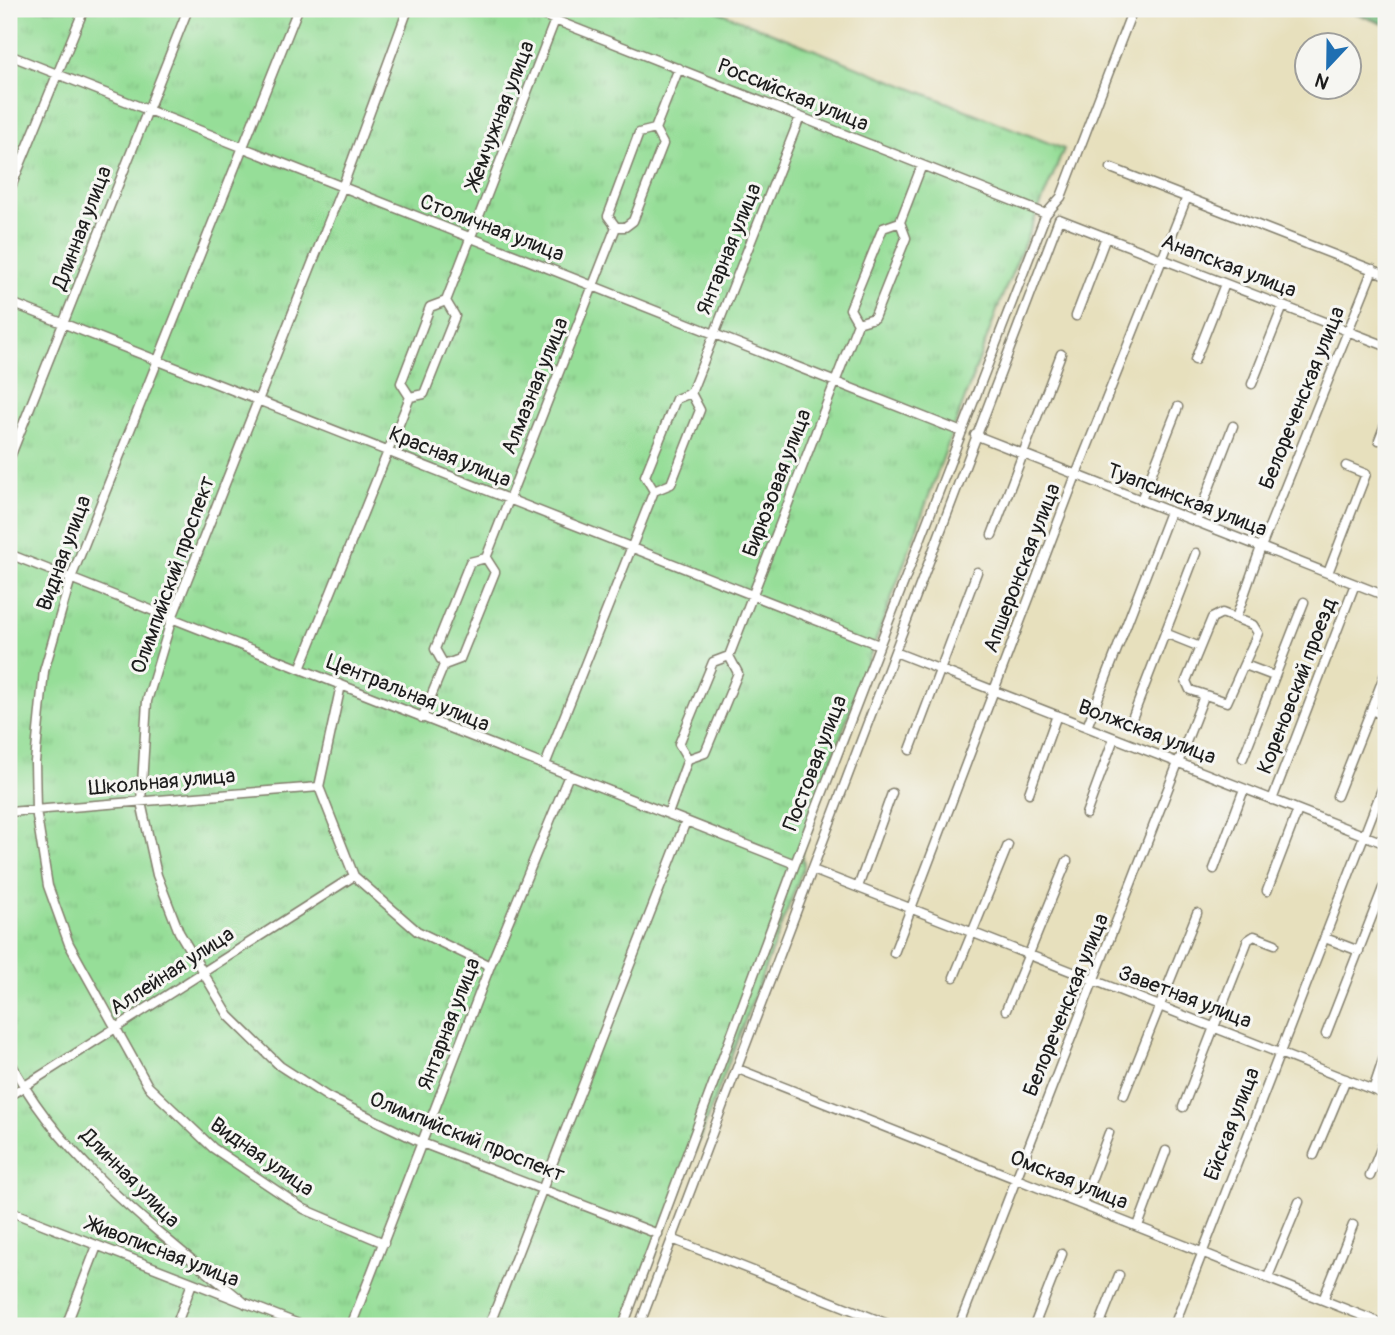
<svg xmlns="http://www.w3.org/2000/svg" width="1395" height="1335" viewBox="0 0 1395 1335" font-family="Pangolin,sans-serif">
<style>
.grass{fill:url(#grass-tufts);stroke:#597d5a;stroke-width:2}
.forest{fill:url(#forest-firs);stroke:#4a6c4e;stroke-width:2}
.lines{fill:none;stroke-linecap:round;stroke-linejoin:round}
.street-casing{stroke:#827e6c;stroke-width:11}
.street{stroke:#fff;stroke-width:8}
.labels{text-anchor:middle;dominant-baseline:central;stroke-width:6;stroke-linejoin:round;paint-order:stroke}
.street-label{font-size:21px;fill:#1c1c1c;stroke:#f6f6f2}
</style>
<defs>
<pattern id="grass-tufts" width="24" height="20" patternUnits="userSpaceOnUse" patternTransform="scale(1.75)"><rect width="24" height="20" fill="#96de98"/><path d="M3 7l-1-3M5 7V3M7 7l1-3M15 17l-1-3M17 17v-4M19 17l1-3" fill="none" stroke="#81be82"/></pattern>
<pattern id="forest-firs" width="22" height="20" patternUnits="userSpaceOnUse" patternTransform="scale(1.75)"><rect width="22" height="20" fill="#78bd80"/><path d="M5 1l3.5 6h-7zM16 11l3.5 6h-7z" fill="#629968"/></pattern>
</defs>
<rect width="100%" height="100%" fill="#f6f6f2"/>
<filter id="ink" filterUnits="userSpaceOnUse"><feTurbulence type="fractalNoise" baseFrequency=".0143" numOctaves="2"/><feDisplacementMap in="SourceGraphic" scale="14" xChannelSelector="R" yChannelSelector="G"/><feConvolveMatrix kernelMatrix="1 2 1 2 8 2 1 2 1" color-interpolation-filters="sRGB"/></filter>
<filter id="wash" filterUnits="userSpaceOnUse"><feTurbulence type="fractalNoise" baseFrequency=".00686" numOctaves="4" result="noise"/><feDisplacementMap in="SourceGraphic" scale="28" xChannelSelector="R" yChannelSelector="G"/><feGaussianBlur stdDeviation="1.57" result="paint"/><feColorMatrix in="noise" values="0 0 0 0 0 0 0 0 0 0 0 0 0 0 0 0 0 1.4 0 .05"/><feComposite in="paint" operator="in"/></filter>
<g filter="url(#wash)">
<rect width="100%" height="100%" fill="#e7e0bd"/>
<path class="grass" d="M9,9H712L1064,149L1002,297L801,844L804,866L628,1326H9Z"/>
<path class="forest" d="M1344,9H1386V25Z"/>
</g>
<g filter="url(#ink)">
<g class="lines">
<g class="street-casing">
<path id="street" d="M298,9L71,578L44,671L35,762L36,810L48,886L69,944L148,1086L213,1148L304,1209L384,1243
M408,9L342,188L172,618L147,701L141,802L157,875L179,932L229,1016L280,1066L328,1097L422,1143L658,1234
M527,9L1046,214
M9,55L962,432
M1111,168L1386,275
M9,192L84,9
M616,227H625L633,221L663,144L655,129
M9,302L879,645
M1076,316L1106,237
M858,323L874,318L906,238L900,222
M1195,360L1225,284
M1252,384L1283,306
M410,397L424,394L455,316L446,301
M975,435L1386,596
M1379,440L1386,422
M9,460L188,9
M654,491L645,476L676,399L691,393
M1141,500L1178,407
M1196,522L1233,426
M992,535L1061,354
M9,554L795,864
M1328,573L1366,474L1346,466
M1222,613L1253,625L1258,633L1227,702L1190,690L1186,681L1212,618Z
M1236,618L1261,547L1373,269
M1165,633L1200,647
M895,652L1386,844
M444,665L460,659L495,572L486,558
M1245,665L1274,676
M300,669L410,397L401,383L430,307L446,301L555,20
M341,685L319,787L354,876L417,931L490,966
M1371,710L1386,671
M1133,716L1196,553
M422,718L444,665L435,649L470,562L486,558L616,227L608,216L639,133L655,129L679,68
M1087,727L1170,512
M910,750L977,572
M1243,758L1304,602
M688,759L679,744L713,662L729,656
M545,765L654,491L671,484L700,410L691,393L800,117
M1029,793L1057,715
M1337,796L1371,710L1386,716
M1272,800L1355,584
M9,812L319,787
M668,814L688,759L705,753L738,673L729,656L858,323L850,309L883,228L900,222L922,165
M1086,814L1114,738
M1214,869L1244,789
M813,870L1386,1095
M858,887L892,793
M1267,891L1298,810
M1325,938L1359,951
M894,953L1076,475L1187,197
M954,977L1008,845
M1006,1010L1067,861
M1326,1034L1383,888
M9,1059C58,1158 162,1235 246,1304
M738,1069L1386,1325
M1373,1090L1386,1051
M1124,1095L1197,913
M9,1096L354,876
M1183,1107L1248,940L1254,936L1275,944
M1314,1155L1346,1079
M1370,1176L1386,1136
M1082,1204L1109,1133
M9,1211L304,1326
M1138,1226L1166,1151
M672,1239L893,1326
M1268,1277L1299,1202
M1323,1300L1353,1225
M66,1326L97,1246
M176,1326L192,1283
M351,1326L490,966L569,775
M489,1326L686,821
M623,1326L795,864L1046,214L1061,197L1133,9
M639,1326L1059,219L1386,346
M959,1326L1204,696
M1034,1326L1062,1254
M1099,1326L1119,1275
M1174,1326L1386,779"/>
</g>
<use href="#street" class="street"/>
</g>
</g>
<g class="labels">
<g class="street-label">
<text transform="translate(793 95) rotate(22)">Российская улица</text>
<text transform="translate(500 115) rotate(-69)">Жемчужная улица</text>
<text transform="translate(82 228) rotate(-69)">Длинная улица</text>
<text transform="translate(492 228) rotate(21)">Столичная улица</text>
<text transform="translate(729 249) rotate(-68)">Янтарная улица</text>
<text transform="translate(1229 266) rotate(21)">Анапская улица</text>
<text transform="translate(535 386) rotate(-68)">Алмазная улица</text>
<text transform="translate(1302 398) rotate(-68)">Белореченская улица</text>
<text transform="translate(450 457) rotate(22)">Красная улица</text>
<text transform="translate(777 483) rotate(-69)">Бирюзовая улица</text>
<text transform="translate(1187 500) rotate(21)">Туапсинская улица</text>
<text transform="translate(64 553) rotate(-70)">Видная улица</text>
<text transform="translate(1022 568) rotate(-69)">Апшеронская улица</text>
<text transform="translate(173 575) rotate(-70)">Олимпийский проспект</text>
<text transform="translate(1297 686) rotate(-69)">Кореновский проезд</text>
<text transform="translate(408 693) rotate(22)">Центральная улица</text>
<text transform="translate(1147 732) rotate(21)">Волжская улица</text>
<text transform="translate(815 763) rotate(-69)">Постовая улица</text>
<text transform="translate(162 782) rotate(-5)">Школьная улица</text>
<text transform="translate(172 971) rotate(-33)">Аллейная улица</text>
<text transform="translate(1185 997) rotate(21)">Заветная улица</text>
<text transform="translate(1066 1005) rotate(-68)">Белореченская улица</text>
<text transform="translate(449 1024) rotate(-69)">Янтарная улица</text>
<text transform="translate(1232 1124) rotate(-69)">Ейская улица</text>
<text transform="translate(467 1137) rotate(22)">Олимпийский проспект</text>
<text transform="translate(262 1157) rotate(35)">Видная улица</text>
<text transform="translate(130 1178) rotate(45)">Длинная улица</text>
<text transform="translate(1069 1180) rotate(22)">Омская улица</text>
<text transform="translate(163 1252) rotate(21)">Живописная улица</text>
</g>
</g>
<rect width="1395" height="1335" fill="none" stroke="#f6f6f2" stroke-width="35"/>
<g transform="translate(1328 66) rotate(202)"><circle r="33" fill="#f6f6f2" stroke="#9f9f9c" stroke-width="2"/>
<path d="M0-5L12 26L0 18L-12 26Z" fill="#1f6fb2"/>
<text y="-10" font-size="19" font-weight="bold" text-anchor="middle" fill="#1c1c1c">N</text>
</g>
</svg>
